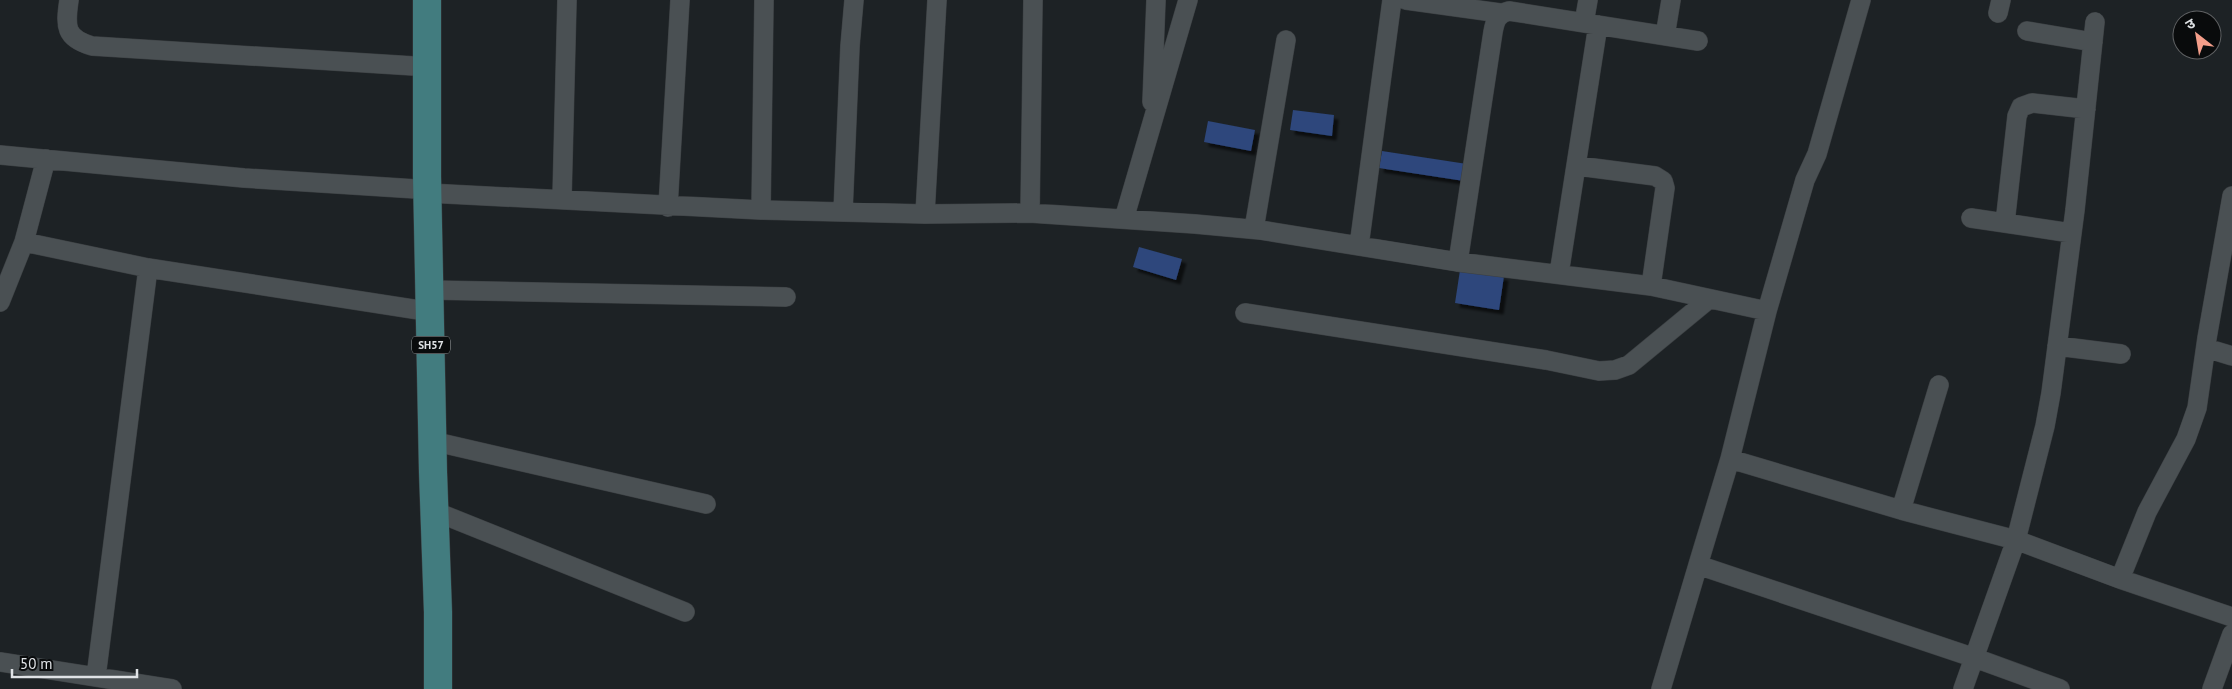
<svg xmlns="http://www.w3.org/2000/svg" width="2232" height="689" viewBox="0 0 2232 689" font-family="'PT Sans','Noto Sans Devanagari',sans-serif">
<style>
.building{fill:#2d467b;filter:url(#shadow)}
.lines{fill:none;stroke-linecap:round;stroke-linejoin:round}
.minor-casing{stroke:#3b3f42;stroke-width:20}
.primary-casing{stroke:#3b3f42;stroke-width:29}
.minor{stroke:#4a5053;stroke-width:19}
.primary{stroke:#427c7f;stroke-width:28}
.labels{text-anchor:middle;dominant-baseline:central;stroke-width:4.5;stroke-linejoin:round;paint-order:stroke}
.shield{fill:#090b0c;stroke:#9fa2a4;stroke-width:1}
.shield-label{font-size:11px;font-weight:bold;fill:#dfe2e5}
</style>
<defs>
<filter id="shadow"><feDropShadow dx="4.5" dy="4.5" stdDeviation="1" flood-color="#0009"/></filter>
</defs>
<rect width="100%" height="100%" fill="#1d2225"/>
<path class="building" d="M1293,110L1334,115L1332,136L1290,130Z
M1208,121L1255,130L1251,151L1204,142Z
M1382,151L1467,164L1464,181L1379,168Z
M1139,247L1182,259L1176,280L1133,267Z
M1460,270L1504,276L1499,310L1455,303Z"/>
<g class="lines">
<g class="minor-casing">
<path id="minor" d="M69,0C65,27 65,38 92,46L414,66
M1406,0L1500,13
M1998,13L2001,0
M1584,23L1588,0
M2027,31L2093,42
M1665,36L1671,0
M1152,102L1156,0
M0,155L244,178L416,189L428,193L761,210L925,214L1030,213L1195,224L1260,230L1458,262L1651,286L1767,311
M1578,166L1655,176L1663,181L1665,188L1651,286
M562,198L567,0
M668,207L680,0
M761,210L764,0
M843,212L850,46L854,0
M1030,213L1033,0
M925,214L937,0
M1971,218L2071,233
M1124,219L1188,0
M2005,223L2017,116L2021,107L2032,103L2086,109
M1254,229L1286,40
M24,242L148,268L419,310
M1359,246L1392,0
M1458,262L1493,32C1495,21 1497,14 1509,11L1698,41
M1559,274L1598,25
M430,290L786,297
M0,302L24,242L46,159
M1245,313L1546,360L1599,371L1615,370L1629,365L1709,299
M2057,346L2121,354
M2206,348L2232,356
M432,441L706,504
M1730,459L1901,510L2016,540L2120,579L2232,617
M1901,510L1939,385
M434,511L685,612
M1698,565L1730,459L1767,311L1805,180L1817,154L1861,0
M2120,579L2147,512L2186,439L2197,408L2207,338L2232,196
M0,662L172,689
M96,677L148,268
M1661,689L1698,565L1975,658L2060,689
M1963,689L2016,540L2045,426L2051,393L2075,210L2095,22
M2212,689L2232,634"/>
</g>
<g class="primary-casing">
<path id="primary" d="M427,0V176L433,472L438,612V689"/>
</g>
<use href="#minor" class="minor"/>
<use href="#primary" class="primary"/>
</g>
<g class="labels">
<rect class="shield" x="412" y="336.5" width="38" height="17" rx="4"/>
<g class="shield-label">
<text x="431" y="345">SH57</text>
</g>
</g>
<g transform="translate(2197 35) rotate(329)"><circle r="24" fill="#090b0c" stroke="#5f6163"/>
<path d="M0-4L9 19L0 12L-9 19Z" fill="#f49e8a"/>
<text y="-8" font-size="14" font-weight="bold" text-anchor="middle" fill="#dfe2e5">उ</text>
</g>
<path d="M12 669v8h125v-8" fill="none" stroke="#dfe2e5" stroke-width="2.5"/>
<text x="20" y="669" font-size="15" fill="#dfe2e5" stroke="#090b0c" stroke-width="4" paint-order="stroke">50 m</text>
</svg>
